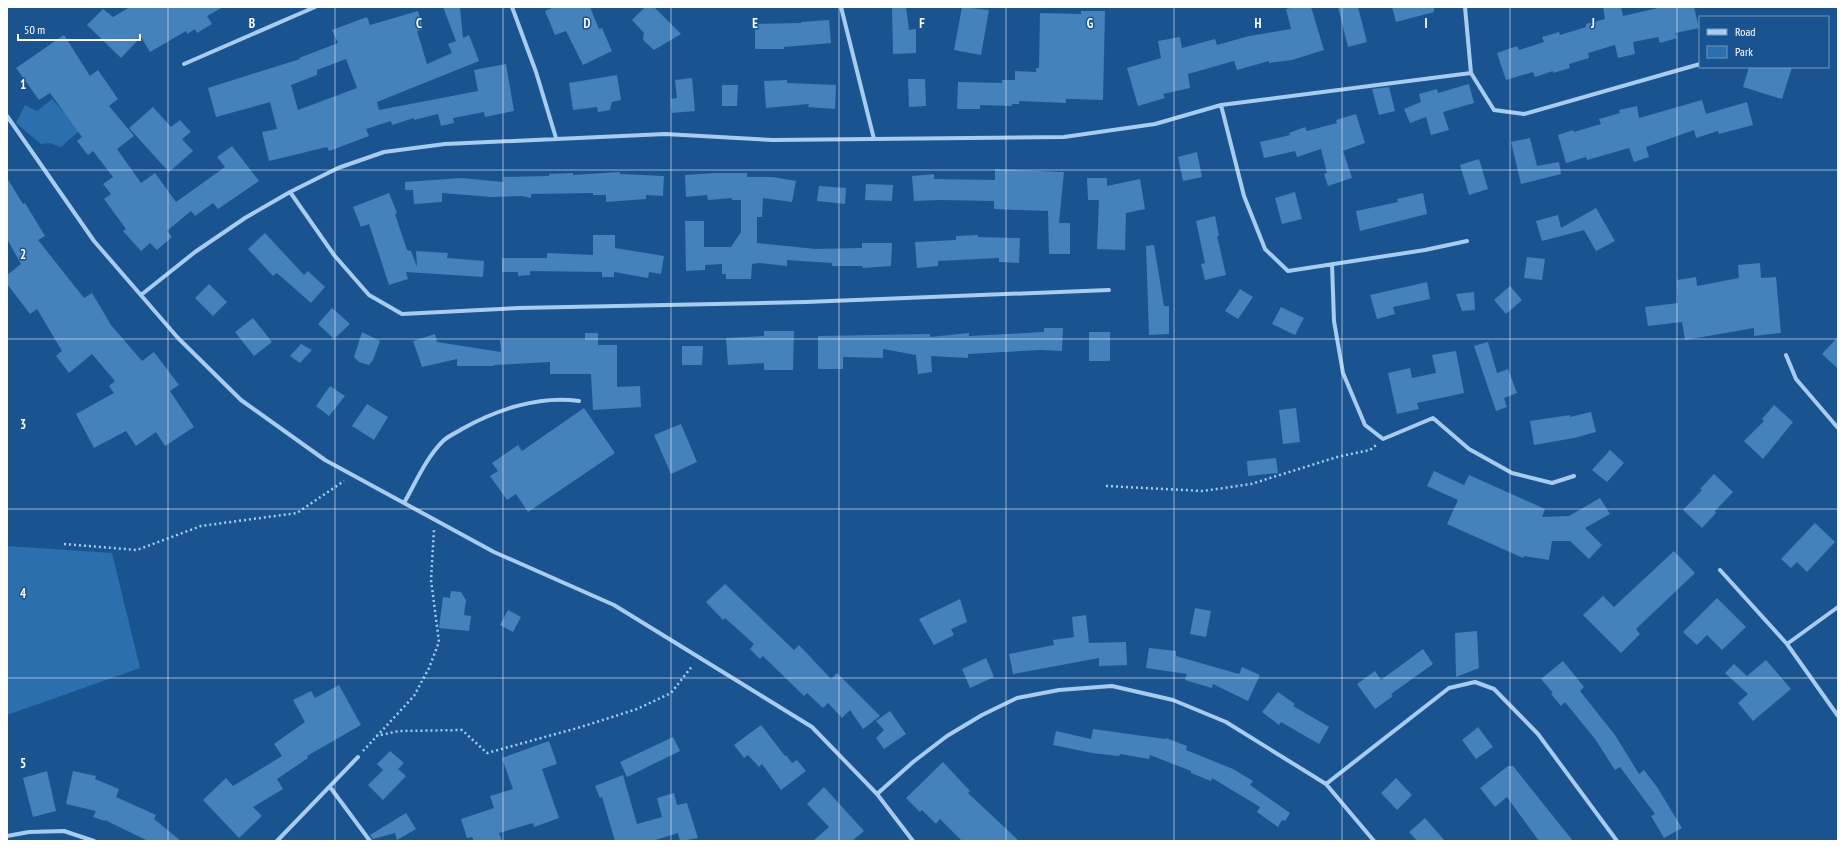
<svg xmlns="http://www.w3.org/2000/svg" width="1845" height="848" viewBox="0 0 1845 848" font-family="'PT Sans Narrow',sans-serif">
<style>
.green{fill:#2b6faf}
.building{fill:#4581ba;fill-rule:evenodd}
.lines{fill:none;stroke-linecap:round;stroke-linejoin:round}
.path{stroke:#a7ccef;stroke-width:2.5;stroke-dasharray:2 3;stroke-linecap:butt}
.minor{stroke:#a7ccef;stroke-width:4}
.grid{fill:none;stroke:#fff;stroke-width:1;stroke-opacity:0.55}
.grid-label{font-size:13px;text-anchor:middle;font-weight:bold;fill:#fff;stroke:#195491;stroke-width:3;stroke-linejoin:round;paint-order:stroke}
</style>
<rect width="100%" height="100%" fill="#195491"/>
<path class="green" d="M52,99L80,130L61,147L49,143L41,144L16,123L25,105L37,111Z
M7,546L112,553L140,668L7,715Z"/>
<path class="building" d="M130,7H223L207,16L212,24L197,33L195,29L187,34L186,31L150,52L141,37L121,58L87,25L103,9L113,17Z
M443,7H460L463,38L469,35L479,61L377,102L379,110L478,91L474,70L506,64L514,111L485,117L484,112L453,118L454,123L441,126L438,114L414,120V118L392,125L391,121L366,129L369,136L329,151L327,147L269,161L262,132L277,129L270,102L216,117L208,88L300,59L299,58L338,43L332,30L367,17L370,25L418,11L423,29L417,31L427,64L452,53L448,44L456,41ZM346,59L357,88L298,110L291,85L317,75V70Z
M554,7H590L599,29L602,28L612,51L583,65L566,31L555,35L545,11Z
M645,7H654L681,34L654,50L643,40L644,33L632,20Z
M892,7H906L909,30L916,29V53L893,54Z
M962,7L989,10L981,55L954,50Z
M1295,7H1311L1324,50L1292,60L1269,63V61L1237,70L1234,61L1188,74L1190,88L1163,94L1165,98L1138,106L1127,68L1161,58L1158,41L1180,37L1182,48L1215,39L1217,45L1249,36L1291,29L1286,9Z
M1338,7H1358L1367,42L1348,47Z
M1392,7H1434V12L1396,22Z
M1603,7H1621L1623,16L1662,7H1694L1699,28L1675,33L1677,38L1660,43L1658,37L1633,42L1635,54L1618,58L1615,45L1588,53L1589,58L1569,64L1570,68L1553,73V71L1535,77L1533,72L1506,80L1497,53L1517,46L1519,50L1544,42L1542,37L1559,32L1560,35L1586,27V24L1605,19Z
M1081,11H1105L1103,100L1071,99H1066V103L1019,101V104H1012V106L980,105V109H957L958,82L1002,83V80H1015V71L1036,72V68H1039L1040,13L1081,14Z
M829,20L831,43L784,47V49H755V24L801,23V22Z
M64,35L90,76L98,70L118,99L109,106L134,136L117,149L141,183L155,173L176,202L225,167L217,157L232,146L259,181L218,209L213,203L195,216L191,211L167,231L172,237L157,250L150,243L141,251L123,231L126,229L104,199L111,194L103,184L113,177L93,151L88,155L77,141L82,137L50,93L39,100L16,68Z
M1749,67H1792L1782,99L1743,87Z
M617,75L621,100L612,102L610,110L598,112L597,107L573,110L569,83Z
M692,78L695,111L672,113L671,99L677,98L675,80Z
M908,79H925L926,106L909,107Z
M787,80V83L836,85L835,109L808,107L809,104L766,108L764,81Z
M1469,84L1474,103L1443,112L1449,130L1431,135L1426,117L1410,123L1404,109L1421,102L1419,94L1437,89L1438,93Z
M722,85H738L737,106H722Z
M1389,87L1395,111L1379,115L1372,89Z
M1702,100L1706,114L1747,102L1753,125L1719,134L1718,131L1696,138L1694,130L1646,147L1649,157L1634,162L1629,148L1587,160L1586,157L1566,163L1558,135L1573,130L1574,132L1601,124L1599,119L1620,113L1619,110L1637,106L1639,118Z
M153,107L171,127L180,120L191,132L182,139L193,151L169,172L129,128Z
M1356,114L1365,143L1343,151L1352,178L1328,186L1324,174L1327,173L1321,149L1297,157L1295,151L1264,158L1260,142L1290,135L1289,133L1305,127L1307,131L1337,123L1336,120Z
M1530,138L1537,166L1559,162L1561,174L1521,184L1511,142Z
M1197,152L1202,177L1183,181L1178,157Z
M1479,159L1488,189L1469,195L1460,165Z
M995,169L1064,172L1059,223H1070V254H1049L1048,211L994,209V201L940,200L914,201L912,176L934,174V179L995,180Z
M620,172V174L664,176L663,196L646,195V199L606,202V195H593V193L531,194V198L522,196L491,197L442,193V202L414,204L413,190H405V182L461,178L504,182L503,177L549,176V174L573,173V175Z
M716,173H747V177H773L796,181L792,202L763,198L762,217H757V243L815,249L862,248V243H892L891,266L863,268L862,266H832V263L787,260V266L759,263L752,264L751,279H726V274H722V264L705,265V270L686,271L685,221H704V247H731L741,232V200H732V198L708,200L707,195L686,197L685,175Z
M7,178L23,204L25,203L45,236L38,240L84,298L92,293L111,325L142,361L154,352L179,385L170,391L194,427L165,446L156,432L136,446L126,431L94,448L76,414L114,393L109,386L115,381L92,354L69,373L56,356L62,351L37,309L30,314L7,284V275L21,264L7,239Z
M1087,178H1107V186L1140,179L1145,209L1126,213L1125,250L1097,249L1099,200H1088Z
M866,184L893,185L892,201L865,200Z
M819,186L846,188L845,204L817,201Z
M1295,192L1302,219L1282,224L1275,198Z
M389,193L397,213L395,214L407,250L411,251L417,267L416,251L448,253L447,258L484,261L483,277L406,272L408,279L389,285L369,224L361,227L353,207Z
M1423,193L1427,214L1360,231L1356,211L1398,202L1397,199Z
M1596,208L1615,241L1596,251L1584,230L1542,241L1536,221L1558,215L1561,228Z
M1215,216L1219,236H1217L1226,275L1205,280L1201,264L1205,263L1196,221Z
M265,233L304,275L308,271L325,287L311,303L277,273L273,276L248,249Z
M593,235H615V248L664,256L661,274L649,272L648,278L614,272V277H602V272L530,271V275L518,276V272H502V258H547V253L593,255Z
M978,235V237L1020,238L1019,263L999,262V258L938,261V266L917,268L915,242L956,240V236Z
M1154,245L1164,306H1169V334L1149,335L1146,246Z
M1527,257L1545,259L1542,280L1524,278Z
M1760,263L1761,278L1776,277L1781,333L1754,336V328L1685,340L1682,322L1648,326L1645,307L1678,303L1677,280L1696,277L1697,286L1739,278L1738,265Z
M1427,282L1430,299L1393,307L1395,314L1377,319L1370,295Z
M209,284L227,302L213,316L195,298Z
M1510,286L1522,300L1506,314L1494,300Z
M1240,289L1253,297L1238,319L1225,311Z
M1474,292L1475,310L1462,311L1456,294Z
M1281,307L1304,318L1295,335L1272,324Z
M332,308L350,324L334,339L318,324Z
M253,318L272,342L254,356L235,332Z
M1044,328H1063L1062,351L1040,350L968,354V358L931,356L932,372L918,374L916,355L883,349V358L843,357V369H818V336L930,334V337L969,333V336L1044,332Z
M764,331H794L793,370H764V363L728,365L726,338L764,336Z
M362,332L380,341L373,360L369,365L359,362L354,357Z
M1089,332H1110V361H1089Z
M585,333H598V345H617V387L640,386L641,407L593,410L591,374H550V362L494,365V366H457V359L422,367L413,341L435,334L437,342L501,352L500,340H585Z
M1838,337V369L1822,354Z
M1488,342L1497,373L1508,369L1517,393L1504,398L1507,407L1496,411L1474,346Z
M301,344L312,350L300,363L290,356Z
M682,346H703L702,365H682Z
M1456,351L1464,393L1417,403L1419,409L1397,414L1388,373L1410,368L1412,378L1436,373L1432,355Z
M330,386L345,396L329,416L316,406Z
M367,404L388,417L374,440L352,426Z
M1774,405L1793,422L1763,459L1744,441L1764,421L1762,419Z
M584,408L615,453L528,512L516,494L507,500L490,476L498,471L492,463L518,445L522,451Z
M1296,408L1300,442L1283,444L1279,410Z
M1591,412L1596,432L1574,438L1534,445L1530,421L1570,415V417Z
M681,424L697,462L671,474L654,435Z
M1610,450L1624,463L1607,482L1592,470Z
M1276,458L1278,473L1248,476L1247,461Z
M1434,471L1464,485L1469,475L1545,509L1542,517L1569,516L1600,498L1610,514L1585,528L1602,545L1589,559L1570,541H1552L1549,560L1524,556L1523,558L1447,524L1458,500L1427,486Z
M1714,474L1733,492L1715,511L1716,513L1702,528L1683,510L1702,490L1700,489Z
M1815,523L1835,542L1807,572L1797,562L1791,568L1781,559Z
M1674,551L1695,573L1636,629L1640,634L1621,653L1583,615L1603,596L1614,607Z
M725,584L794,650L799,645L831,679L837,673L880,716L863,729L850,710L842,718L828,703L823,708L807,693L804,696L763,656L760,659L750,649L754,644L725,618L723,620L706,602Z
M451,591L461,592L466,600L464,615L471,616L469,631L439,628L443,597L450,598Z
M1717,598L1746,627L1722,650L1707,635L1697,645L1683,632Z
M960,599L967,622L951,629L954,635L934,645L919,619Z
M1195,608L1211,611L1206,637L1190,634Z
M508,610L521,617L513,632L500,625Z
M1086,615L1089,643L1126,642L1127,665L1099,666V658L1013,674L1009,654L1054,645L1053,640L1074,637L1072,617Z
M1477,631L1479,668L1456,677L1455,633Z
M1149,648L1176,651V656L1239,674L1242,667L1260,675L1248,701L1213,684L1212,688L1185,680L1187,674L1146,668Z
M1423,649L1433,664L1391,694L1393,696L1375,709L1357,684L1375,671L1381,680Z
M986,658L994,677L970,688L962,669Z
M1766,660L1791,689L1753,721L1738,703L1748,694L1725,673L1734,664L1747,676Z
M1563,661L1584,687L1580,691L1615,735L1639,774L1644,770L1657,787L1682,828L1664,838L1651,816L1655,814L1620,767L1615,770L1595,739L1565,702L1561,706L1551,694L1553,693L1541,679Z
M339,685L361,725L307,756L308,758L277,779L283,789L253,807L262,816L239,838L203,800L226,778L233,786L282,756L274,744L305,722L293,700L311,691L315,698Z
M1278,692L1295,704L1293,706L1329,727L1319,744L1281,722L1279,725L1262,712Z
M890,711L906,734L884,749L876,738L884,730L876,721Z
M761,725L785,756L786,755L792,763L797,760L806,771L781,790L762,764L759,767L748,755L744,758L734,745Z
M1478,727L1493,747L1476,759L1462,740Z
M1093,729L1165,739L1166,738L1187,746L1186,750L1233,769L1253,781L1250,785L1290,813L1285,821L1282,820L1278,827L1257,812L1260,807L1212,778L1211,781L1191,773V771L1150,755L1149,759L1120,754L1119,756L1092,753L1053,745L1056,731L1091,739Z
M673,737L680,751L627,777L620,762Z
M549,741L557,764L542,769L559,818L534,827L533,823L499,833L502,841H474L472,837L467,838L461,819L494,808L490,796L513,789L502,758Z
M390,751L404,763L398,769L406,776L383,800L368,785L383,770L377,764Z
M943,762L970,791L968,793L1019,841H962L940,819L936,824L922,810L920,812L906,798Z
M1508,766H1513L1573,841H1539L1507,797L1495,807L1480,788Z
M47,771L56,811L33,817L23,778Z
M73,771L96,776L95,779L119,789L116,797L156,815L154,819L181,841H148L105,820V821L93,817L96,811L66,804Z
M623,775L637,824L662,817L657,798L674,793L677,805L687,803L698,838L680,841L678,833L652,841H615L602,797L600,798L595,786Z
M1396,778L1412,795L1397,810L1381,793Z
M824,787L864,831L852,841H813L829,827L807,804Z
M406,813L416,829L397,840L395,833L373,839L370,835Z
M1425,818L1445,841H1417L1409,832Z"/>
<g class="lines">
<path class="path" d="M1106,486L1203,491L1251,484L1337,457L1370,450L1376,445
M64,544L137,550L201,526L297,513L344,481
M376,736L399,731L462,730L487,753L581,727L637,709L671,693L693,665
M363,751L414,696L429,668L439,642L431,580L434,530"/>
<path class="minor" d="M512,7L536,72L556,138
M841,7L874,139
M1465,7L1471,73L1494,110L1524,114L1700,64
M184,64L315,7
M1221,105L1244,196L1265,249L1288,271L1425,250L1467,241
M7,116L94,241L178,338L241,400L325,460L494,552L614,605L812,727L877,794L913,841
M290,192L334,255L369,295L402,314L519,308L806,302L1109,290
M1332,264L1334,321L1343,373L1365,425L1383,439L1433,418L1469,449L1512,473L1552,483L1574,476
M141,295L195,252L245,218L290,192L338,168L384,152L445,144L665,134L773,140L1064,137L1155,124L1221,105L1471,73
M1786,355L1796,379L1838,428
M404,503C416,482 426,458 443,441C448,436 456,433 462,429C496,410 539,395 579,401
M1720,570L1787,644L1838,716
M1787,644L1838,607
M1326,784L1449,688L1475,682L1494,689L1538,734L1617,841
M330,787L370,841
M877,794L913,762L947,736L982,715L1017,698L1059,690L1112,686L1173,700L1226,722L1326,784L1374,841
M7,836L29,832L64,831L94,841
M277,841L358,757"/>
</g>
<path class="grid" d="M168,7V841M335,7V841M503,7V841M671,7V841M839,7V841M1006,7V841M1174,7V841M1342,7V841M1510,7V841M1677,7V841M7,170H1838M7,339H1838M7,509H1838M7,678H1838"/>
<g class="grid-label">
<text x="252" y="28">B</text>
<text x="419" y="28">C</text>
<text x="587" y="28">D</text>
<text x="755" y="28">E</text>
<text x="922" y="28">F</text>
<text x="1090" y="28">G</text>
<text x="1258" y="28">H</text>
<text x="1426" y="28">I</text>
<text x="1593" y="28">J</text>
<text x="23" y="89">1</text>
<text x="23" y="259">2</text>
<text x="23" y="429">3</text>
<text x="23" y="598">4</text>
<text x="23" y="768">5</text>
</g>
<rect width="1845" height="848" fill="none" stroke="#ffffff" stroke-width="16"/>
<rect x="1699" y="16" width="130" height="52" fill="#195491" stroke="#7598bd"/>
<rect x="1707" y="29" width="20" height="6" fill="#a7ccef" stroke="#7598bd"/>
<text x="1735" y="36" font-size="12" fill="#ffffff">Road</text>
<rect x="1707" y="46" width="20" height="12" fill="#2b6faf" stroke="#7598bd"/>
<text x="1735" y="56" font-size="12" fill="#ffffff">Park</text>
<path d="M18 34v6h122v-6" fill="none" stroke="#ffffff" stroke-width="2"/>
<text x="24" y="34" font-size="12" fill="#ffffff" stroke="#195491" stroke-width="3" paint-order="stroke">50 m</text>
</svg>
